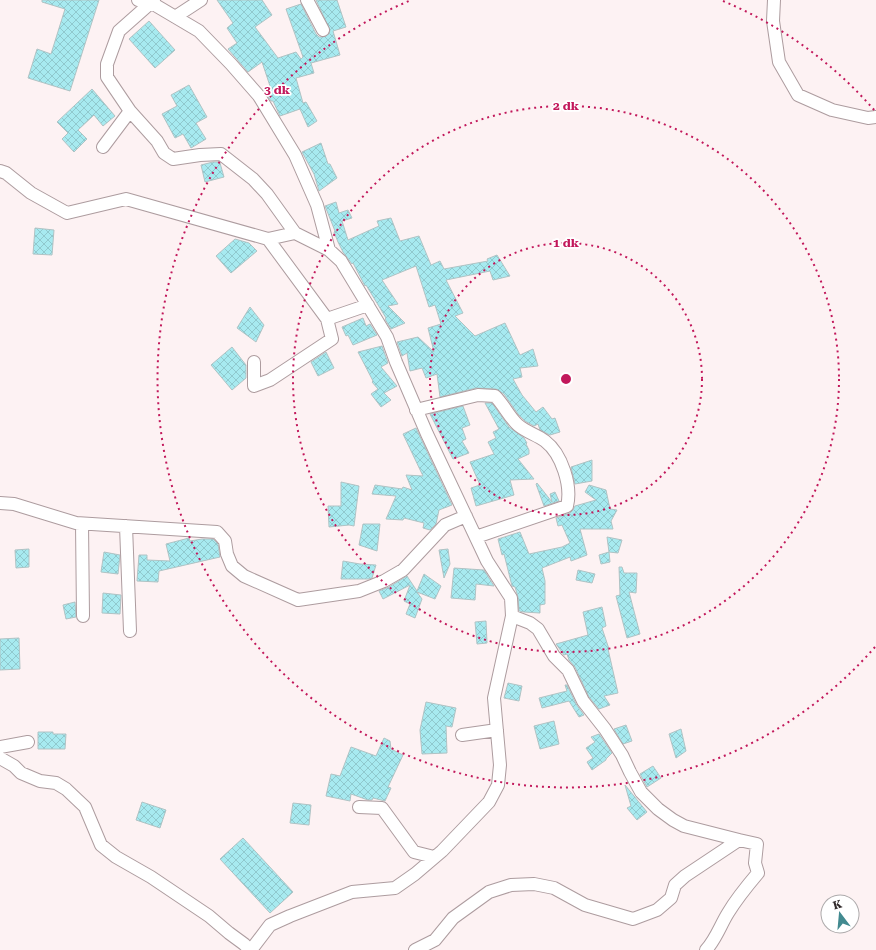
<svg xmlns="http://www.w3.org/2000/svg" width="876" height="950" viewBox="0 0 876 950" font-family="'Roboto Serif',serif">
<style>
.building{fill:url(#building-cross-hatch);stroke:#b0c3c4}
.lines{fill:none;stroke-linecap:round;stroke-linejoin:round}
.minor-casing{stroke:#ad9c9f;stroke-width:14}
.minor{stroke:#fff;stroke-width:12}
.ring{fill:none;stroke:#c2185b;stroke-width:2;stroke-dasharray:2 4}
.centre{fill:#c2185b;stroke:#fff;stroke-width:2}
.ring-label{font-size:12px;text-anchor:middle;font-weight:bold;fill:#c2185b;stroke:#fff;stroke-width:3.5;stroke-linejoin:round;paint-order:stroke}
</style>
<defs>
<pattern id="building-cross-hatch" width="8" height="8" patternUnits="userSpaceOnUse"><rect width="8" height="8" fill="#a7eaf0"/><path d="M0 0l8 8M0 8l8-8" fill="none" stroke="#90c9ce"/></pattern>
</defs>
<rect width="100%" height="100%" fill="#fdf2f3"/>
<path class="building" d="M42,0H99L70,91L28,78L37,49L51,54L65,9L42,2Z
M217,0H262L272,15L255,27L278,58L296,52L301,59L303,57L286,9L301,4L316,34L319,37H323L329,34L330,30L316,0H337L346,27L333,31L340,55L311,63L314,73L296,78L303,103L306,102L317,121L308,127L300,109L280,116L273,101H271L265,92L271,89L262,62L248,72L228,49L237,43L227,28L233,23Z
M149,21L175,50L155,68L129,39Z
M189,85L207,117L196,123L206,139L191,148L183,134L175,138L162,114L177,106L171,95Z
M92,89L115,116L103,126L94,115L78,130L87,139L74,152L62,139L68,133L57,122Z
M321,143L328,164H330L337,178L319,191L314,174L302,152Z
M213,162H219L220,163L224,177L205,182L201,165Z
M336,202L339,213L348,210L352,218L342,221L348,240L379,226L377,221L391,218L400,241L419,236L431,265L440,261L444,269L488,261L487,259L497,255L510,276L493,280L490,271L446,280L463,313L455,316L475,336L505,323L520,355L533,349L538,366L520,368L522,377L513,379L522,395L536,412L543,407L552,419L555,418L560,432L550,435L540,430L538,424L534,426L525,421L518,414L504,394L496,389L476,388L440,397L437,374L426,378L422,368L410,371L407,353L402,356L397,342L418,337L434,352L428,328L441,324L435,305L429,307L416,266L382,280L398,304L388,306L405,323L391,329L385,319L386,318L366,285L365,286L353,263L352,264L343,252L338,242L334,232L335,231L325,206Z
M35,228L54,230L52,255L33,254Z
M235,239L249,243L257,251L231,273L216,256Z
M250,307L264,325L256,342L237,328Z
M363,318L366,326L370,324L377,335L353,345L348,335L346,336L342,327Z
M382,346L388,363L381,367L397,386L384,393L391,400L381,407L371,394L378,389L372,382L373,381L358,352Z
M232,347L246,365V378L232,390L211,365Z
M326,352L334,368L318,376L311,362Z
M485,403H492L509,427L524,438L527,443L526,444L529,450V454L518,459L534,479L510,480L514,495L476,506L471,488L480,485L470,462L494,454L488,442L496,438L493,432L499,429Z
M463,406L470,425L462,428L466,439L462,441L469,453L453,459L430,414Z
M416,428L452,505L439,510L436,524L430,530L423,528L424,523L404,518L403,520L386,519L396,496L372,494L375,485L402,489L403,487L412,490L406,475L423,476L403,434Z
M592,460V481L575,484L571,467Z
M341,482L359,486L354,526L349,525L329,527L328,506H341Z
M537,483L552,502L550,494L555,492L559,501L544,506L536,484Z
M589,485L606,490L610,509L617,510L611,521L613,529H580L587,555L571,561L570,557L542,568L545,581V604L540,605V613L524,612L519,611L518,597L515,587L512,586L504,554L502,555L498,539L520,532L529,554L562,547L570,543L562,525L558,526L556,518L570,513L573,510L575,506L596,500L585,492Z
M363,524H380L377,551L359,545Z
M607,537L622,540L618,553L609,552Z
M189,538L190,541L202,539H213L218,544L220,557L159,571L158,582L137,581L139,555H147V560L170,561L166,544Z
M29,549V567L16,568L15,550Z
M448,549L450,564L444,578L439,550Z
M104,552L120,555L118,574L101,572Z
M609,552L610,562L601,564L599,555Z
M343,561L360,564L376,565L372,578L368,579H341Z
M619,567H622L624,573H637L636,593L629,592L640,634L627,638L616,596L620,595Z
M454,568L484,570L494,586L476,584L475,600L451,598Z
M578,570L595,574L592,583L576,580Z
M424,574L441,586L435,599L417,592L422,599L415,618L406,614L410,604L404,601L410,585L383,599L379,591L389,587L407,576L417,591Z
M103,593L121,595L120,614L102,613Z
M75,602L76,617L66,619L63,605Z
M602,607L606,626L602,628L609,649H608L618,693L604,696L610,705L599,709L589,697L575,667L569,660L567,654L564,655L556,644L588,635L583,612Z
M486,621L487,643L477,644L475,622Z
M19,638L20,669L0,670V639Z
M508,683L522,686L519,701L504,698Z
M565,685H567L576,704L584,715L579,717L569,701L542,708L539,698L567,691Z
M426,702L456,708L452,727L446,726L447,753L422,754L420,730Z
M554,721L559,744L540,749L534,726Z
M626,725L632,741L623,744L614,729Z
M681,729L686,751L676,758L669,734Z
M38,732H53V734H66L65,749H38Z
M599,734L612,753L606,759V760L592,770L587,762L593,758L586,748L595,742L591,737Z
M384,738L390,741L391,749L403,755L388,787L391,788L385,801L373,798L372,800H368L351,794L350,801L326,796L331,774L340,776L351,747L376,756Z
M653,766L661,778L647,787L640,774Z
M625,785L647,812L637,820L627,808L631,806Z
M142,802L166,810L160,828L136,820Z
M293,803L311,805L309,825L290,823Z
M243,838L293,892L270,913L220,859Z"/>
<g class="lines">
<g class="minor-casing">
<path id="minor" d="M138,0L150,2L199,31L231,64L259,96L295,155L317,205L329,250
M154,0L119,31L107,64V77L130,111L157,141L164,153L173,159L200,155L221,154L253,179L267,194L295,233L329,250L341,261L387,337L396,362L427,434L487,561L511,598L512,616L494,698L500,765L498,785L489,802L442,851L415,874L395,888L352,892L290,916L270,925L251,950
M307,0L323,30
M774,0L773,21L779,62L798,95L832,110L868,118L876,117
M175,17L201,0
M103,147L130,111
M0,171L6,173L31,193L67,213L126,199L268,239L327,319L368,305
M268,239L295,233
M254,362V386L270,380L332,339L327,319
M416,410L478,395L495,396C504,405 509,417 518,425C526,432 537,435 545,441C562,454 572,486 567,506L476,537
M0,503L14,504L76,523L217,532L225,541L227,554L232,566L244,576L298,600L359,591L384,581L403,570L445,525L466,516
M82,524L83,616
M126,526L130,631
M512,616L530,623L538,629L554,656L568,670L583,701L605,729L622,755L630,772L641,792L658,809L673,820L684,826L739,840
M462,735L497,730
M0,747L28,742
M0,758L14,766L21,773L40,781L56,783L66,789L85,807L101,845L116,857L151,877L209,916L229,933L244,944L250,950
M359,807L382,808L414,852L434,857
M415,950L435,940L453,918L489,892L511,885L534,884L554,888L585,905L633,919L657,910L671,898L675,885L685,876L739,840L757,844L755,863L758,873C747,886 737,898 728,913C720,926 716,939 706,950"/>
</g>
<use href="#minor" class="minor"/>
</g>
<g class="ring">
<circle cx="566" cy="379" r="136"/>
<circle cx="566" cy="379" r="273"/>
<path d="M875 647A409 409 0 1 1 409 1M723 1A409 409 0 0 1 875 111"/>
</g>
<circle cx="566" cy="379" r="6" class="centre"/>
<g class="ring-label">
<text x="277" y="94">3 dk</text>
<text x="566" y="110">2 dk</text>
<text x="566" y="247">1 dk</text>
</g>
<g transform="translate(840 914) rotate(344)"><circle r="19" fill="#ffffff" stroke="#adaaab"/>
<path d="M0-3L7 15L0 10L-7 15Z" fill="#428a90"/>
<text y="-6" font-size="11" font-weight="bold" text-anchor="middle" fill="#322b2c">K</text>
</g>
</svg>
